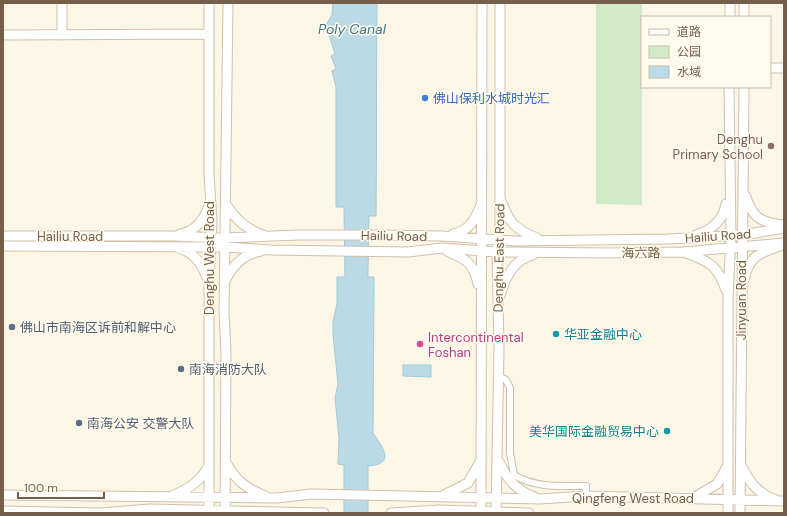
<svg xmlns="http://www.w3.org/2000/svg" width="787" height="516" viewBox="0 0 787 516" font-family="'DM Sans','Noto Sans SC',sans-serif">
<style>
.green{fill:#cfeac5}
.water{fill:#bbdae6;stroke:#a1c9d7}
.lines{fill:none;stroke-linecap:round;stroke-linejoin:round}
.street-casing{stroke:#cebfac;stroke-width:8}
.secondary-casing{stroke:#d1c0aa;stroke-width:11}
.street{stroke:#fff;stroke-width:6}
.secondary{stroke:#fff;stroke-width:9}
.shop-dot{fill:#3f7fe0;stroke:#fffaec;stroke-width:1.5}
.education-dot{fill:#8d6e63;stroke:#fffaec;stroke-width:1.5}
.service-dot{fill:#5c6f8a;stroke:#fffaec;stroke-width:1.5}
.culture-dot{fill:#0f9aa8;stroke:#fffaec;stroke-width:1.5}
.hotel-dot{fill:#d1479c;stroke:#fffaec;stroke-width:1.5}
.labels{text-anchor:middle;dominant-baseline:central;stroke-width:3;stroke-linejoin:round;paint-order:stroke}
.shop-label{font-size:13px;fill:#366cbe;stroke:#fffaec;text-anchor:start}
.education-label{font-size:13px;fill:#785e54;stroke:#fffaec;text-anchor:end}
.street-label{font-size:13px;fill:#755f4b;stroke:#fffaec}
.service-label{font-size:13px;fill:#4e5e75;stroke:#fffaec;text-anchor:start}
.culture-label{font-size:13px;fill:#0d838f;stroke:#fffaec;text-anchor:start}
.hotel-label{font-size:13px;fill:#b23c85;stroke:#fffaec;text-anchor:start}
.water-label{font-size:14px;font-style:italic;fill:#457588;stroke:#fffaec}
</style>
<rect width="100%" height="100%" fill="#fcf6e6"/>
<path class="green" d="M596,3H642V205L596,204Z"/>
<path class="water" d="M333,3H377C376,74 377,145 376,216H369L368,269V277H374L373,433C383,448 396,464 368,466V513H344V465L338,464L339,438L335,398L338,384L333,334V322L337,304V277H345L344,207H336V87L332,71L336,69L331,56L335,54L326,25L332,15Z
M403,365H431V377L403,376Z"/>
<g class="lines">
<g class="street-casing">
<path id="street" d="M499,376L506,380L510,388V453L514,475C535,488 561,486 586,486V496"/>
</g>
<g class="secondary-casing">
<path id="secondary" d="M62,3V35
M209,3V174L212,221L209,282V513
M730,17V3
M744,17V3
M3,35L209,34
M770,68H784
M745,195C753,217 758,222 783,225
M501,201C510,223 514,229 537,238
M227,206C236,220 247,230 263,235
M180,234C196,231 203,221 209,206
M453,234C469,231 475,220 481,205
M696,235C712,230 723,221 726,204
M3,236H172L225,238L299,235H377L442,236L515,241L668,239L743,235L784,228
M3,246L225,247L271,250L408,252L442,248L497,252L608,253L683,252L784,243
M178,248C195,252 202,265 208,279
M447,251C466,259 474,263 478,284
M686,253C709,261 718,266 726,290
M744,280C749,256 759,253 780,246
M225,281C233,265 243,254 261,251
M500,295C506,277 513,260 533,255
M499,462C507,479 516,490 534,497
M227,464C236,481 246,488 265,496
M741,465C749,482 758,494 776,500
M3,495L277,498L311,494L539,499L586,496L784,501
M174,495C189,489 202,480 209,465
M444,495L468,483L481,460
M695,497L717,484L727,467
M3,511L99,513
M101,513L150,509L324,513
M225,513L226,354L224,312L228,3
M391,513L439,510L529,513
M481,513L482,3
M496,513L499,348L497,252L500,225V3
M728,513V297L731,236L729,87
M740,513L744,87"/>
</g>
<use href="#street" class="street"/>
<use href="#secondary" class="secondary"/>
</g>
<circle class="shop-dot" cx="425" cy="98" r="4"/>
<circle class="education-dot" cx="771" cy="146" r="4"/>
<g class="service-dot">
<circle cx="12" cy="327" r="4"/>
<circle cx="181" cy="369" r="4"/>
<circle cx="79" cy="423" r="4"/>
</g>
<g class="culture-dot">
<circle cx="556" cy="334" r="4"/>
<circle cx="667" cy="431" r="4"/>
</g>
<circle class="hotel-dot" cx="420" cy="344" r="4"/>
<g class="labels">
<g class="shop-label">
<text x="433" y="98">佛山保利水城时光汇</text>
</g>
<g class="education-label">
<text x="763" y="139">Denghu<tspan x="763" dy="15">Primary School</tspan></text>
</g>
<g class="street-label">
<text x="70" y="236">Hailiu Road</text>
<text transform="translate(394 236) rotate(1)">Hailiu Road</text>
<text transform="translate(718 236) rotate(-4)">Hailiu Road</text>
<text transform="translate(641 253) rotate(-1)">海六路</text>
<text transform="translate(209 258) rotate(-90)">Denghu West Road</text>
<text transform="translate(499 258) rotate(-89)">Denghu East Road</text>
<text transform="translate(741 300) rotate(-90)">Jinyuan Road</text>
<text x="633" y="498">Qingfeng West Road</text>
</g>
<g class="service-label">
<text x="20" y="327">佛山市南海区诉前和解中心</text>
<text x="189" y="369">南海消防大队</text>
<text x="87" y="423">南海公安 交警大队</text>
</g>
<g class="culture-label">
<text x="564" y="334">华亚金融中心</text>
<text x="659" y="431" text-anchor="end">美华国际金融贸易中心</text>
</g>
<g class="hotel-label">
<text x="428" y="337">Intercontinental<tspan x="428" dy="15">Foshan</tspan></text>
</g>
<g class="water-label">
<text x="352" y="29">Poly Canal</text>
</g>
</g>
<rect width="787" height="516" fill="none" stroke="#755f4b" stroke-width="8"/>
<rect x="641" y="16" width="130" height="72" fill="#fffaec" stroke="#c8bcac"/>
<rect x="649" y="29" width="20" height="6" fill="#ffffff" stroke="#c8bcac"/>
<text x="677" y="36" font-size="12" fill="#755f4b">道路</text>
<rect x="649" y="46" width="20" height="12" fill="#cfeac5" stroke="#c8bcac"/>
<text x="677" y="56" font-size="12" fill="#755f4b">公园</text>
<rect x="649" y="66" width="20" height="12" fill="#bbdae6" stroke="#c8bcac"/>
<text x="677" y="76" font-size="12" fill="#755f4b">水域</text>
<path d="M18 492v6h86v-6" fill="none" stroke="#755f4b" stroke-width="2"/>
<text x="24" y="492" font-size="12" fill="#755f4b" stroke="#fffaec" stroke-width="3" paint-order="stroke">100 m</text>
</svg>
